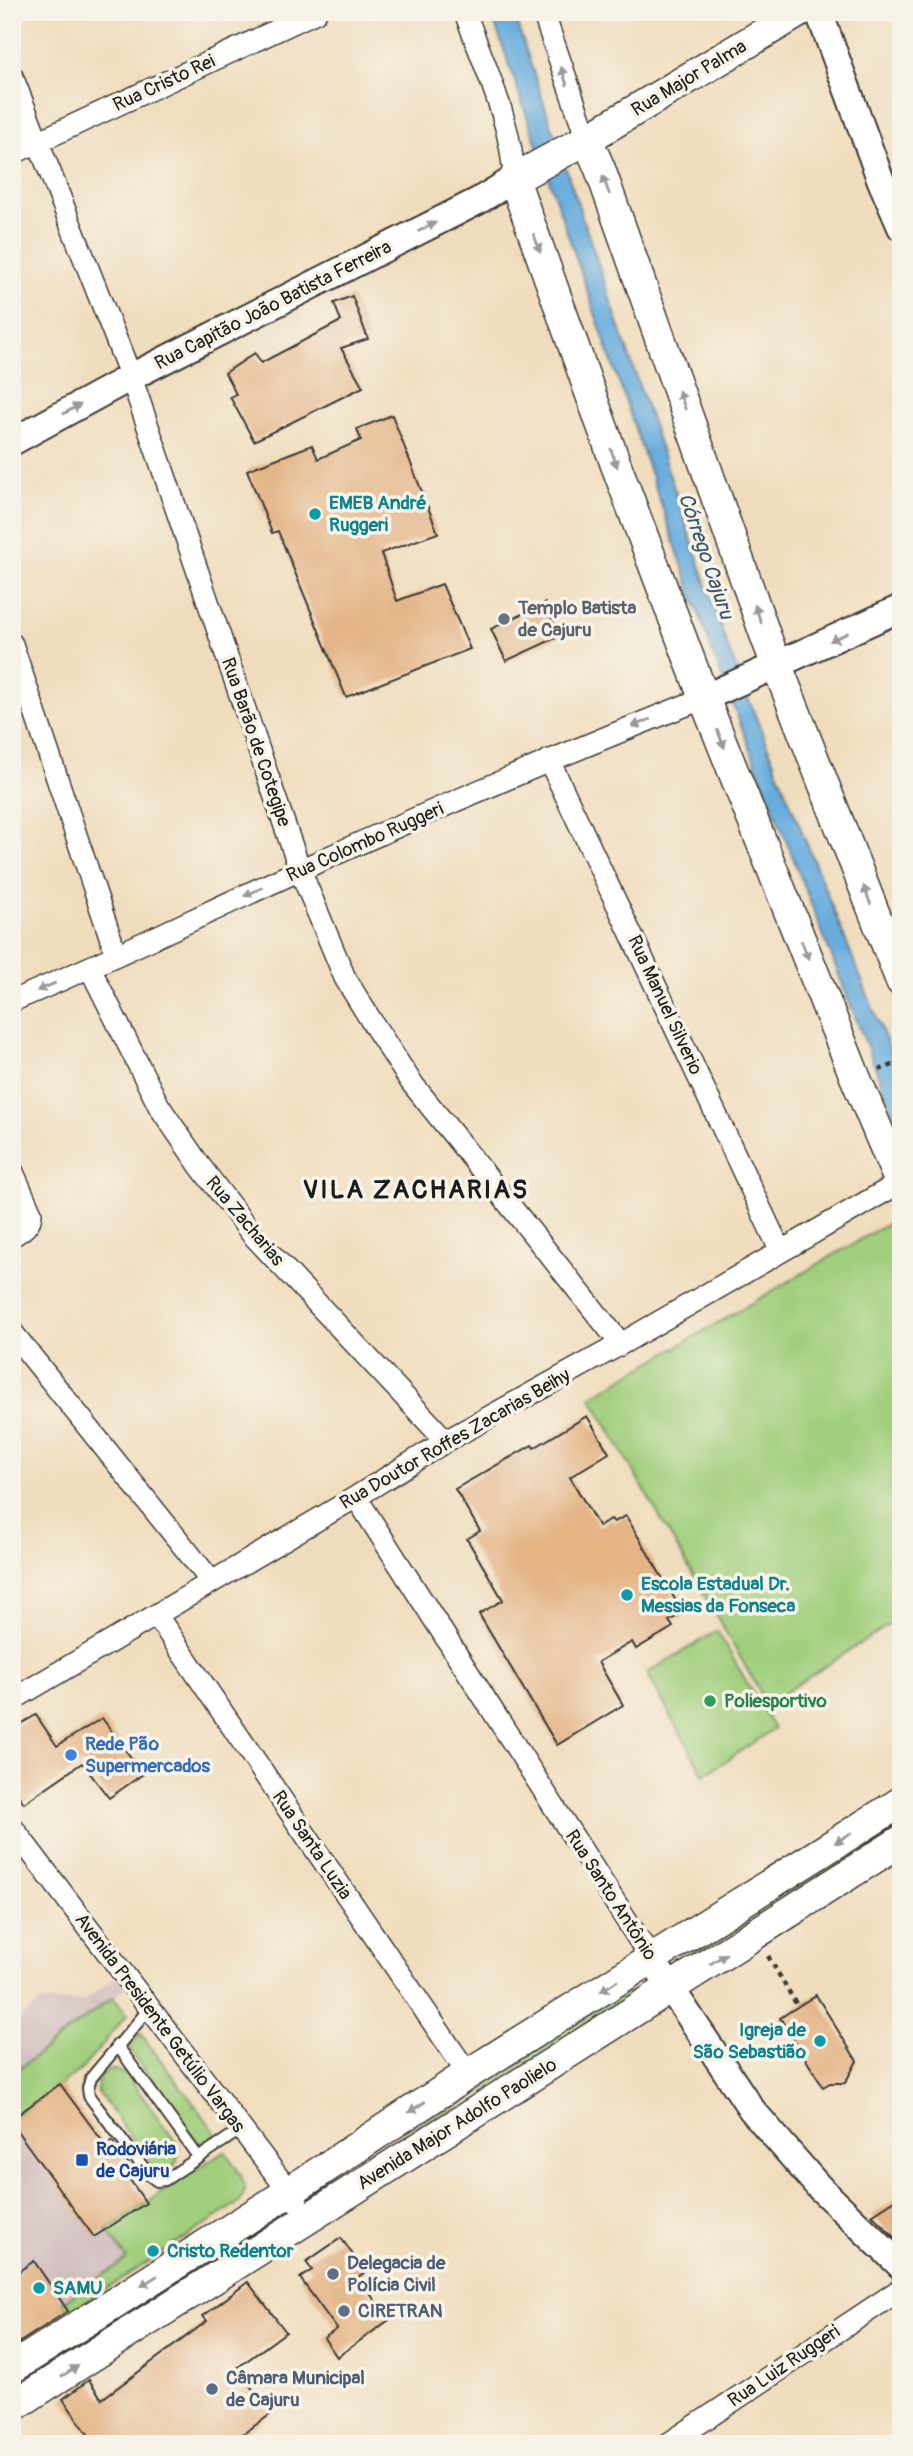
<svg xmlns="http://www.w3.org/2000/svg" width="913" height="2456" viewBox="0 0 913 2456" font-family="Pangolin,sans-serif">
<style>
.industrial{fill:#d2bfc0}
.green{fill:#a1cf7d;stroke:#5e764c;stroke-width:2}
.water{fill:#69adde;stroke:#42647d;stroke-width:2}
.building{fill:#e4b485}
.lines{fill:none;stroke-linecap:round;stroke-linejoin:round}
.service-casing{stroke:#3c3934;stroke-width:14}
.minor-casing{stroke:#3c3934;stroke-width:24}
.tertiary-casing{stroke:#3c3934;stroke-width:30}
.secondary-casing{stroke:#3c3934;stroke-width:33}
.path{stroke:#3c3934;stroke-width:4.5;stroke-dasharray:5 5;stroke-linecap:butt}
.service{stroke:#fff;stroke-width:10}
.minor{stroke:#fff;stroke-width:21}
.tertiary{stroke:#fff;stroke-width:26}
.secondary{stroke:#fff;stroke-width:30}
.oneway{fill:#999}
.culture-dot{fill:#0f9aa8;stroke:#f7f3e8;stroke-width:2.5}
.worship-dot{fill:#6b7280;stroke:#f7f3e8;stroke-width:2.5}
.leisure-dot{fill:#2e9e5b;stroke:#f7f3e8;stroke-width:2.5}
.shop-dot{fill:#3f7fe0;stroke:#f7f3e8;stroke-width:2.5}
.transit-dot{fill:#1a4fb4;stroke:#f7f3e8;stroke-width:2.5}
.service-dot{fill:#5c6f8a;stroke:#f7f3e8;stroke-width:2.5}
.labels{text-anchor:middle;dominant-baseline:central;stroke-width:7;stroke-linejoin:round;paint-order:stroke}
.street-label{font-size:19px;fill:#1c1c1c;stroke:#f7f3e8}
.culture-label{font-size:19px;font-weight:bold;fill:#0d838f;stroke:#f7f3e8;text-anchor:start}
.worship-label{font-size:19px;font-weight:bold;fill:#5b616d;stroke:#f7f3e8;text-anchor:start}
.leisure-label{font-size:19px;font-weight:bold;fill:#27864d;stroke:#f7f3e8;text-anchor:start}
.shop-label{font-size:19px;font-weight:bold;fill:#366cbe;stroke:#f7f3e8;text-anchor:start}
.transit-label{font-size:19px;font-weight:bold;fill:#164399;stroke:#f7f3e8;text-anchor:start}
.service-label{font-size:19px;font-weight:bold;fill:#4e5e75;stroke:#f7f3e8;text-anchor:start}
.water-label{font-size:21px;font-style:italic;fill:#3b566a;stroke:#f7f3e8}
.district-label{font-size:26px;font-weight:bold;letter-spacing:2px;fill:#1c1c1c;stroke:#f7f3e8}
</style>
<rect width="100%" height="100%" fill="#f7f3e8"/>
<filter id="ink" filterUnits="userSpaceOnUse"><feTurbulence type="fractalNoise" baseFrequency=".0143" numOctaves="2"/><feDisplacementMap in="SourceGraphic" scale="14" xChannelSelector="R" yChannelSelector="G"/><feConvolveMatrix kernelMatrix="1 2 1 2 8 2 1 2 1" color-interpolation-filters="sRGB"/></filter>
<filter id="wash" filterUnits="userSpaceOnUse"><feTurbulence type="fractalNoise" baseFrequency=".00686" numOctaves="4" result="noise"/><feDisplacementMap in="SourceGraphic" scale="28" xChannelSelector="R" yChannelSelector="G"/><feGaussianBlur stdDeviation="1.57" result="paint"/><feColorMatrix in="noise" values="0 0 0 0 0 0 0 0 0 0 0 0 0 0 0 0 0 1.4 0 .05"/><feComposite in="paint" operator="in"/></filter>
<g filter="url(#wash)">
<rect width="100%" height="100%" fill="#f0ddbd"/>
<path class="industrial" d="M122,1972L131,1984L12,2074V2024L42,2002L84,2001Z
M12,2124L94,2237L106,2230L127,2259L62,2303L16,2273L12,2268Z"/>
<path class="green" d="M892,1221L901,1234V1617L767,1704L591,1397Z
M717,1631L774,1729L704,1775L647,1673Z
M901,1819V1830L684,1962L685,1957Z
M624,1991L631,1993L632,1996L340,2181L341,2175Z
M113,1997L127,2015L82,2069L12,2119V2074Z
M140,2033L216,2133L203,2143H198L131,2052V2044Z
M111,2069L126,2074L179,2147L177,2161L173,2167L158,2169L152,2166L98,2092C96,2080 100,2073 111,2069Z
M224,2151C235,2167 252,2182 240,2202L70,2313L62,2303L127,2259L106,2230Z
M262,2227L268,2228L108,2334L103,2326Z
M65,2346L70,2355L12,2392V2380Z"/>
<path class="water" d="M491,12H513L728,648L901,1078V1133L713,654Z"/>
<g id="blocks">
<path class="building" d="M352,296L368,339L341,348L363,387L254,441L230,397L236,394L225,373L255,353L261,363L341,321L334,303Z
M392,415L438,533L381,553L397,601L442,584L470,649L346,697L278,531L272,533L247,470L312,445L318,459L361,440L357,429Z
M545,603L560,636L506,661L491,629Z
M587,1416L609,1453L570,1477L599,1527L611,1519L614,1522L626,1516L683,1613L669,1621L673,1627L636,1649L632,1642L598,1662L623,1705L557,1745L479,1614L503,1600L467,1539L480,1531L455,1489L532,1445L534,1448Z
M36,1715L57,1746L102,1718L143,1774L109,1798L82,1763L24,1803L12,1787V1729Z
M816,1995L857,2061L845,2083H830L823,2087L780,2018Z
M60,2084L106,2146L112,2141L137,2175L130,2180L146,2203L94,2237L12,2124V2119Z
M901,2196V2244L872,2215Z
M341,2238L365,2272L358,2277L389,2320L337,2357L324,2338L337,2329L300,2278L312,2270L306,2262Z
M34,2261L68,2311L17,2344L12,2338V2276Z
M248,2282L286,2332L237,2368L271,2414L229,2444H95L63,2399L89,2380L102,2399L207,2321L203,2316Z"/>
</g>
</g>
<g filter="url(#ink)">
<use href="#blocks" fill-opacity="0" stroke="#3c3934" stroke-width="2"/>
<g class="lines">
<g class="service-casing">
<path id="service" d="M149,2009L91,2078L88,2088L89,2096L149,2175L157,2181L165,2180L240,2130
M117,2045L199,2158"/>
</g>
<g class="minor-casing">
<path id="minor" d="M465,12C484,66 512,122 514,179
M543,12L587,139
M12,76L131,377L300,870L345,978L372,1022L411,1082L621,1344
M12,154L316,12
M12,644L116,954
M549,760L780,1250
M90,968L159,1106L200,1166L252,1234L446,1441
M12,1001C109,961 203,914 298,871C432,810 567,752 704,698
M12,1170L31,1213C31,1225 22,1230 12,1236
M12,1332L211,1581
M356,1497L652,1960
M157,1616L468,2074
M12,1700L356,1497L446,1441L621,1344L901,1182
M12,1827L297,2202
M668,2444L901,2289"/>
</g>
<g class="tertiary-casing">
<path id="tertiary" d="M819,12L881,181L901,227
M12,442L131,377L478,201L514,179
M704,698L901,608
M652,1960L752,2110L818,2186L901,2266"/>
</g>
<g class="secondary-casing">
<path id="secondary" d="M799,12L587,139L514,179L616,465L704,698L856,1079L901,1185
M587,139L600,169L767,640L901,981
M12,2368L289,2192L468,2074L901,1802
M12,2407L901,1841"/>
</g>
<path class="path" d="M879,1070L901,1062
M768,1956L798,2007"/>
<use href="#service" class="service"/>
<use href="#minor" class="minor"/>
<use href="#tertiary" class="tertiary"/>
<use href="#secondary" class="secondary"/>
</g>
<defs><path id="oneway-solid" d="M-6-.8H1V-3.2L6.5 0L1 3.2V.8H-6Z" transform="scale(1.75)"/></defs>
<g class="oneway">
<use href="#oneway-solid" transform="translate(564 76) rotate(-108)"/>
<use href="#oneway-solid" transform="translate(606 185) rotate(-110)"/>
<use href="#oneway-solid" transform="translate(427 227) rotate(-27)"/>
<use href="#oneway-solid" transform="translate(537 243) rotate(70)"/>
<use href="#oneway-solid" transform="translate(682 400) rotate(-110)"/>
<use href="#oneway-solid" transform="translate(72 409) rotate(-29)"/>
<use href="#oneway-solid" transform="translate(614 458) rotate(70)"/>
<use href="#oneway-solid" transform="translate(758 614) rotate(-110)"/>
<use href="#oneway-solid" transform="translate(839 637) rotate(155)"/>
<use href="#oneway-solid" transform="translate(641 723) rotate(158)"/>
<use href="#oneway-solid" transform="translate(721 739) rotate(68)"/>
<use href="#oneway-solid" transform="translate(253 892) rotate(155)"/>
<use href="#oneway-solid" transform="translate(867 895) rotate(-111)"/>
<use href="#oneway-solid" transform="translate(805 950) rotate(68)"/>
<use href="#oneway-solid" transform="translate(46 987) rotate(157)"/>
<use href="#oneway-solid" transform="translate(843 1838) rotate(148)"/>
<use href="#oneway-solid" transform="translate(718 1959) rotate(-32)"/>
<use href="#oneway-solid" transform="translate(609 1986) rotate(148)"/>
<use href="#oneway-solid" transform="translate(417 2107) rotate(147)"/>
<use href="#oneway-solid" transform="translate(149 2281) rotate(148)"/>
<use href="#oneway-solid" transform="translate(70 2371) rotate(-32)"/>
</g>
</g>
<g class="culture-dot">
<circle cx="315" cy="514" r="7"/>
<circle cx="627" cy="1595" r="7"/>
<circle cx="820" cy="2041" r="7"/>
<circle cx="153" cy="2251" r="7"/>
<circle cx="39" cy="2288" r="7"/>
</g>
<circle class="worship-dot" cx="504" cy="619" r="7"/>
<circle class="leisure-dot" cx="710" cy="1701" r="7"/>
<circle class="shop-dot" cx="71" cy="1755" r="7"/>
<rect class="transit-dot" x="75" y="2153" width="14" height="14" rx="3.5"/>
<g class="service-dot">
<circle cx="333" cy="2274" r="7"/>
<circle cx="344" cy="2311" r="7"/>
<circle cx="212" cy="2389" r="7"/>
</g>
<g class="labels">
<g class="street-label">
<text transform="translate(689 78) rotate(-31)">Rua Major Palma</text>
<text transform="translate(164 83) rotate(-25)">Rua Cristo Rei</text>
<text transform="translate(273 305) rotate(-27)">Rua Capitão João Batista Ferreira</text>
<text transform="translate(256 742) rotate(71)">Rua Barão de Cotegipe</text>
<text transform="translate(365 842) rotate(-24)">Rua Colombo Ruggeri</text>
<text transform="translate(665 1005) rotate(65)">Rua Manuel Silverio</text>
<text transform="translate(245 1221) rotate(50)">Rua Zacharias</text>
<text transform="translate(455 1439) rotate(-30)">Rua Doutor Roffes Zacarias Beihy</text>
<text transform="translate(312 1845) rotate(56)">Rua Santa Luzia</text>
<text transform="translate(611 1895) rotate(57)">Rua Santo Antônio</text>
<text transform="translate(160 2023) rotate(53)">Avenida Presidente Getúlio Vargas</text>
<text transform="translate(457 2124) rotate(-32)">Avenida Major Adolfo Paolielo</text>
<text transform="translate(784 2366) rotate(-34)">Rua Luiz Ruggeri</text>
</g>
<g class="culture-label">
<text x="329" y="503">EMEB André<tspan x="329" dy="22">Ruggeri</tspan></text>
<text x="641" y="1584">Escola Estadual Dr.<tspan x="641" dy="22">Messias da Fonseca</tspan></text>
<text x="806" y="2030" text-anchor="end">Igreja de<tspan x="806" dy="22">São Sebastião</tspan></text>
<text x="167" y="2251">Cristo Redentor</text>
<text x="53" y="2288">SAMU</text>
</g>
<g class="worship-label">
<text x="518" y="608">Templo Batista<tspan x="518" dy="22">de Cajuru</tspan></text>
</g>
<g class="leisure-label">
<text x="724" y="1701">Poliesportivo</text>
</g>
<g class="shop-label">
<text x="85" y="1744">Rede Pão<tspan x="85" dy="22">Supermercados</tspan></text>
</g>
<g class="transit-label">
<text x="96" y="2149">Rodoviária<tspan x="96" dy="22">de Cajuru</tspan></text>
</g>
<g class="service-label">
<text x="347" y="2263">Delegacia de<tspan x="347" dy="22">Polícia Civil</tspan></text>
<text x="358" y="2311">CIRETRAN</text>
<text x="226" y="2378">Câmara Municipal<tspan x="226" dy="22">de Cajuru</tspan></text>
</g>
<g class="water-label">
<text transform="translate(706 556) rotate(71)">Córrego Cajuru</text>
</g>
<g class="district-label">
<text x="416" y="1190">VILA ZACHARIAS</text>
</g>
</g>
<rect width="913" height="2456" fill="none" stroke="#f7f3e8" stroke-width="42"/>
</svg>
